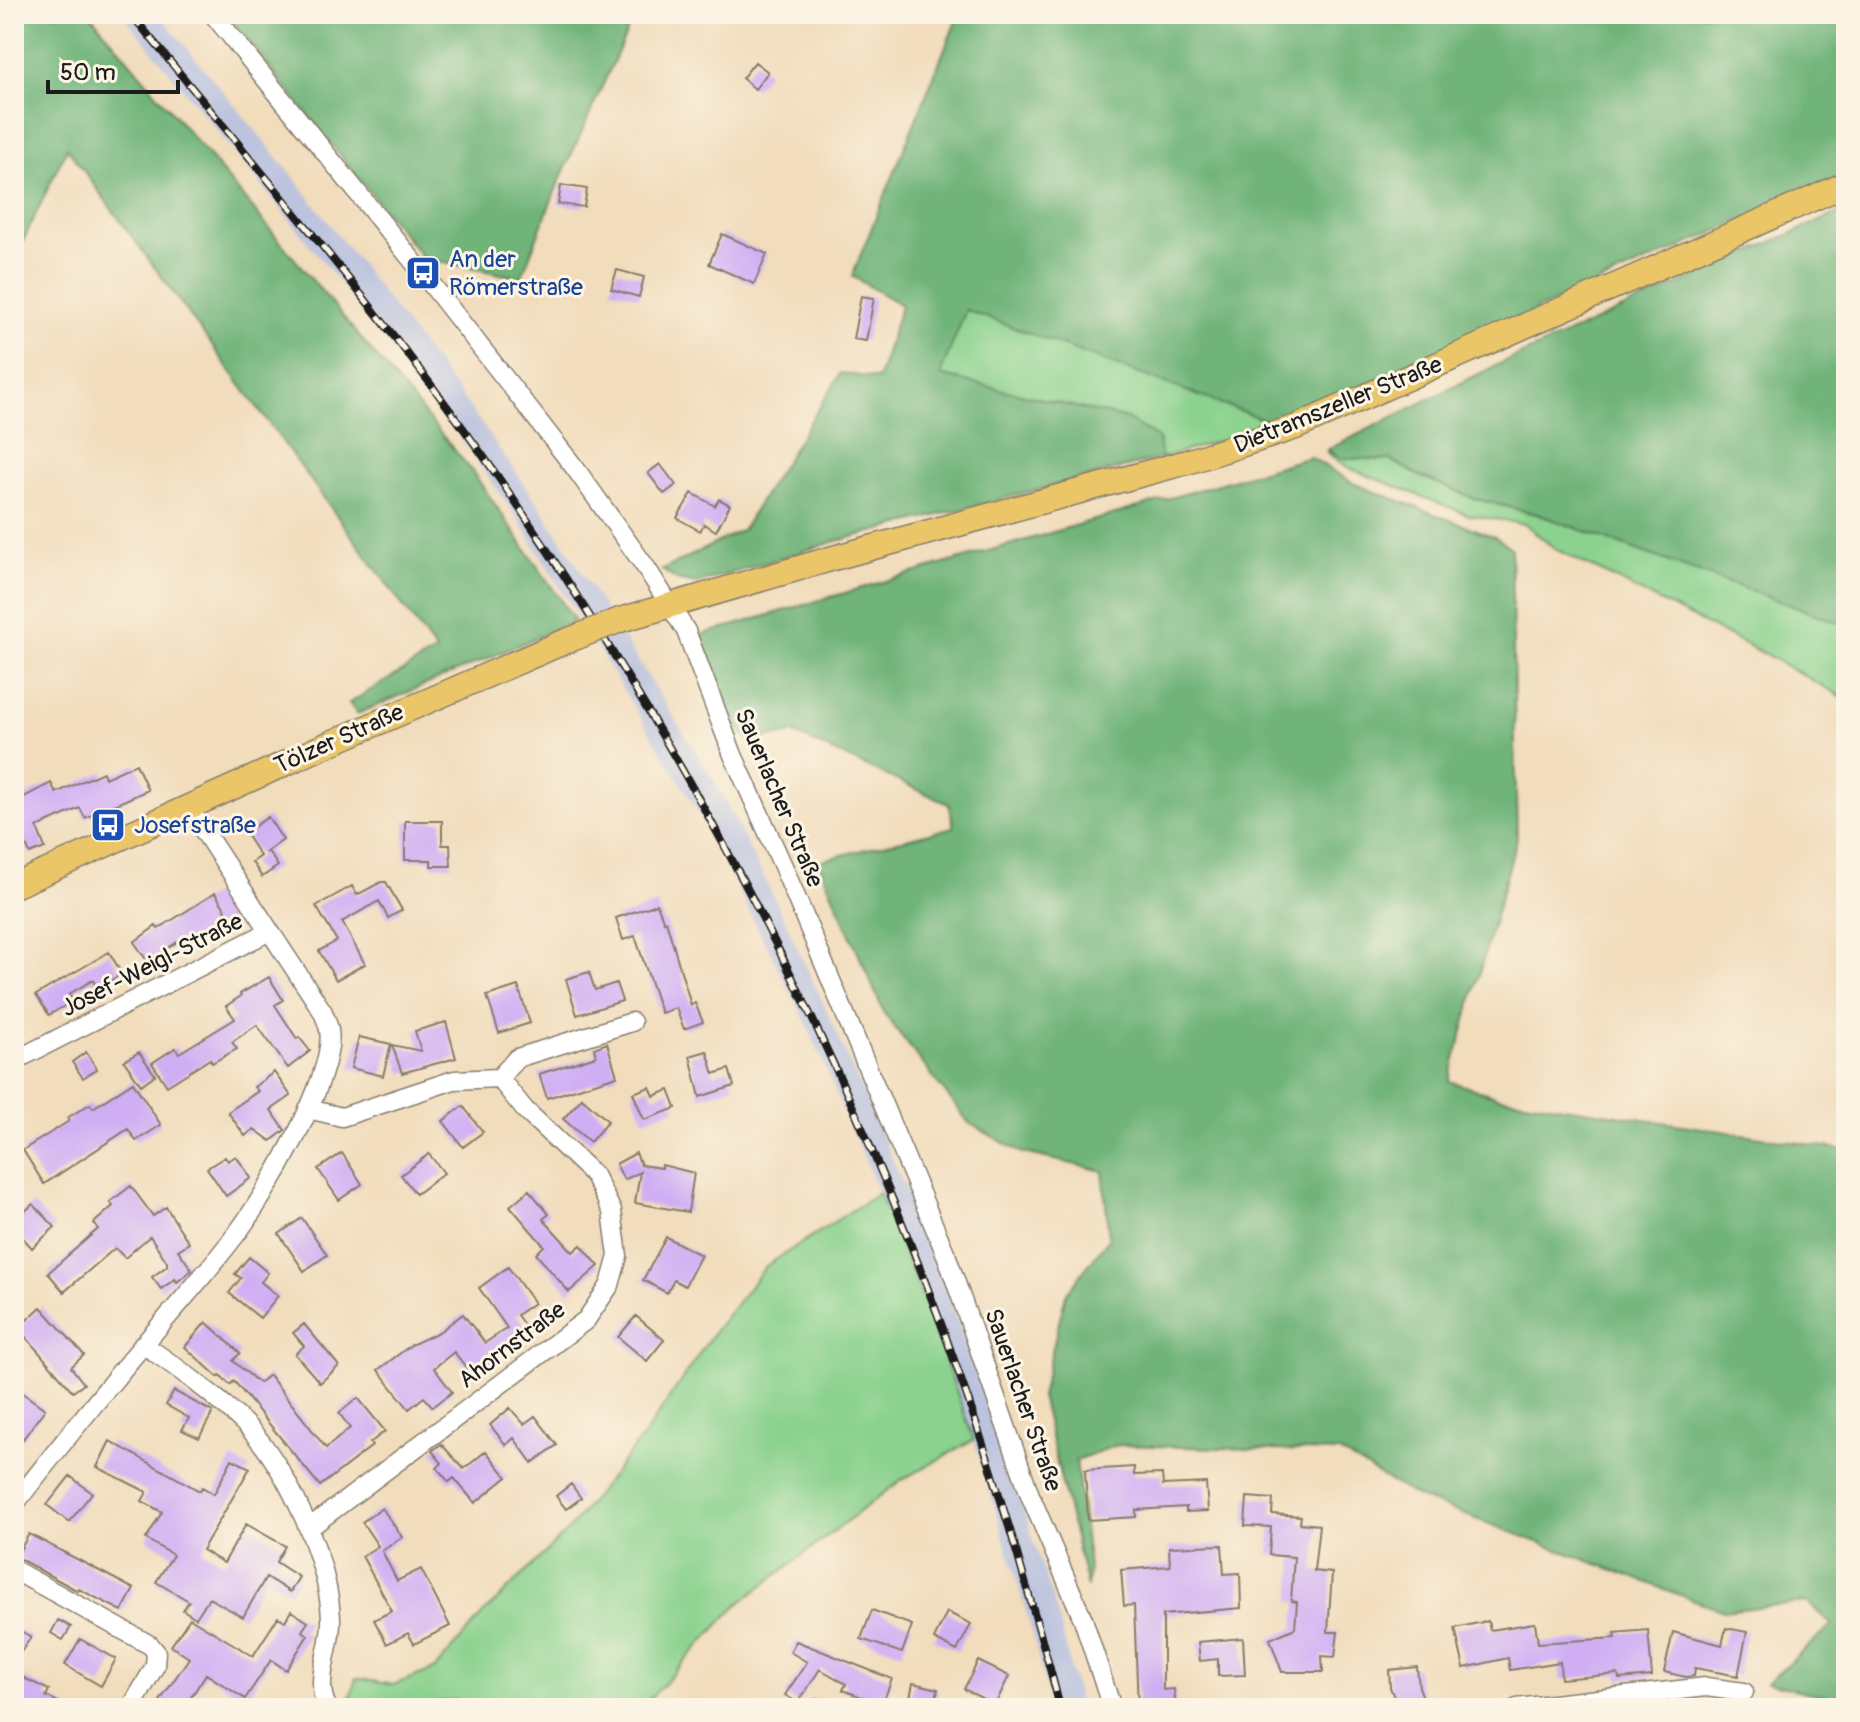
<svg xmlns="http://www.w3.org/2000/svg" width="1860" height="1722" viewBox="0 0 1860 1722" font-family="Pangolin,sans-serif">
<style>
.industrial{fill:#bcc3de}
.green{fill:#8bd28e;stroke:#547755;stroke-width:2}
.forest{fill:#70b479;stroke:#46684a;stroke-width:2}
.building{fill:#d0aef4}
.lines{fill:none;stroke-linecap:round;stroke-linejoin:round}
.minor-casing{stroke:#867c6c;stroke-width:21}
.major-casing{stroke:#867c6c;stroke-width:27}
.minor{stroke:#fff;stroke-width:18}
.major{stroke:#ebc669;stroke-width:24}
.rail-casing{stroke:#1c1c1c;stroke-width:8}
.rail{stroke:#fcf5e5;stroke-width:5;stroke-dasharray:15;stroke-linecap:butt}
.major-bridge-casing{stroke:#867c6c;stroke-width:27;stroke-linecap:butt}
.major-bridge{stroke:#ebc669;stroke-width:24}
.labels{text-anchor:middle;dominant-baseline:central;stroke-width:6;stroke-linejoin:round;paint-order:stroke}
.transit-label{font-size:24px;fill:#164399;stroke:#fcf5e5;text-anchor:start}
.street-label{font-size:24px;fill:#1c1c1c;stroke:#fcf5e5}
</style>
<rect width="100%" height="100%" fill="#fcf5e5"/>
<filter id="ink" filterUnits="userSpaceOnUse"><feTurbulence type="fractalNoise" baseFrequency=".0125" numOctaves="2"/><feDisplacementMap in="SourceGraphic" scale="16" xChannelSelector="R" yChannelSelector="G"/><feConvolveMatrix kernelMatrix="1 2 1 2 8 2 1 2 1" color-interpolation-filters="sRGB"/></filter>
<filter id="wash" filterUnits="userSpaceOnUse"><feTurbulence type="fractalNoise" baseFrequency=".006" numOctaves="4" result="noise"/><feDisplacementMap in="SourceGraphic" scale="32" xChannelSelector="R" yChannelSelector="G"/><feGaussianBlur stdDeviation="1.8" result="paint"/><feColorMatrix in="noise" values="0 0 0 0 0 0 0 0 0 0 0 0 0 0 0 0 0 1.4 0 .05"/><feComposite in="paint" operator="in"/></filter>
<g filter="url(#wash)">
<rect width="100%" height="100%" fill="#f1dcbb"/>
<path class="industrial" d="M122,14H159L293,176L468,405L539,505L718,787L774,897L826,1009L931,1246L1015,1484L1058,1615L1080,1708H1051L1030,1624L974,1440L916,1280L806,1022L693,803L518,519L445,416L270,195Z"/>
<path class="green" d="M966,309L1276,424L1162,458L939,375Z
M1327,450L1340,458L1390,460L1420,476L1476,499L1537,514L1846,625V699L1763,653L1555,549L1525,524L1469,515L1349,468L1327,453Z
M879,1193L916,1280L974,1440L901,1480L737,1605L648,1701L632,1708H474L453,1700L409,1708H347L356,1678L393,1685L435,1669L482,1615L569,1529L645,1434L716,1329L766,1266Z"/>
<path class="forest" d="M14,14H90L472,471L575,621L357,714L349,703L436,651L67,148L14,260Z
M227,14H635L558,184L521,278L423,258Z
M959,14H1846V175L1276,424L966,310L940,375L1127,419L1158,438L1162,458L833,542L696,584L677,580L662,570L742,530L841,373L878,379L901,305L852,276Z
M1846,209V625L1537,514L1476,499L1420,476L1390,460L1340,458L1327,450L1493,367Z
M1310,457L1355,484L1495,537L1511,548L1517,838L1449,1081L1498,1097L1846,1150V1701L1767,1683L1832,1625L1807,1602L1723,1611L1420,1498L1339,1452L1117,1445L1076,1460L1089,1568L1087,1588L1041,1396L1066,1294L1109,1238L1103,1171L1020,1152L969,1123L885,1015L818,861L954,827L949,804L793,733L751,741L737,727L701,635Z"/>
<g id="blocks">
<path class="building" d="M755,62L768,72L755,89L742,78Z
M561,185L587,189L584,207L558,204Z
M722,234L767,254L754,284L709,264Z
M617,270L644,277L639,297L611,289Z
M861,296L874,298L866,341L853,339Z
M660,464L676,485L664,494L648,473Z
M692,493L715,506L719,499L730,505L716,531L704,524L700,531L677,518Z
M136,764L148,790L85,818L80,808L37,827L45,848L30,854L19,828L14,831V802L51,783L56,793L103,772L105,778Z
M268,817L283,840L265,853L268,851L278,866L262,877L252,862L260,856L245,833Z
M405,821H442V845H450L451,866H431V860H405Z
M381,882H386L402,910L388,918L379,901L342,922L365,964L336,980L319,951L337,941L316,906L352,886L357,895Z
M215,893L232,920L188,947L183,938L148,962L134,942L156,926L158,929Z
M657,904L664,922L666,921L691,1005L695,1003L703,1022L684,1029L676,1008L661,1013L635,936L623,940L616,918Z
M109,952L122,974L97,988L93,980L69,994L73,1001L49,1015L36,995Z
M589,972L595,990L616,983L622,1001L577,1015L566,979Z
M269,977L283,1000L275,1005L297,1039L299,1037L310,1051L288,1068L257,1025L232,1042L237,1049L212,1063L210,1059L167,1086L152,1063L175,1048L179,1053L235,1019L226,1006L241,996L240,994Z
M518,986L530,1023L499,1033L487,996Z
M446,1022L456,1058L402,1073L392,1045L421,1051L415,1031Z
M359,1037L391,1044L383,1076L351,1068Z
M607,1043L617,1076L547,1098L539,1074L596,1056L594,1048Z
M707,1051L714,1074L729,1069L734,1086L700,1097L690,1056Z
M86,1052L97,1069L83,1078L72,1062Z
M139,1052L155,1075L141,1085L124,1061Z
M274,1072L291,1096L271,1110L285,1130L271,1141L254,1129L245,1136L228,1112L258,1091L254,1087Z
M133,1082L161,1125L136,1141L128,1129L44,1184L23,1150L69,1121L67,1118L90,1104L93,1108Z
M650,1087L654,1096L669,1090L676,1108L644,1120L633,1093Z
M582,1098L608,1121L590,1142L563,1119Z
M463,1106L483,1132L463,1147L443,1121Z
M342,1153L362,1184L339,1200L318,1169Z
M636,1153L641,1165L662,1168V1165L694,1173L688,1212L635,1203L640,1172L624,1180L616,1164Z
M429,1154L444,1173L416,1194L401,1175Z
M236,1156L251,1178L226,1196L207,1168L225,1157L228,1161Z
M131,1186L153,1216L166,1207L189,1243L178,1250L192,1270L177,1282L175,1279L161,1289L152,1277L167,1266V1262L150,1236L125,1258L115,1248L64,1292L48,1273L98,1229L94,1223L113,1206L110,1202Z
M529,1190L549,1214L543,1219L573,1252L581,1245L599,1266L569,1292L536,1254L544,1246L510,1206Z
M33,1204L55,1227L32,1248L14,1228V1221Z
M302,1218L327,1255L304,1271L279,1234Z
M666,1237L701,1255L685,1286L674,1280L667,1293L643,1280Z
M249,1257L268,1273L261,1282L278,1296L260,1318L229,1293L241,1278L235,1274Z
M508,1267L534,1303L517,1315L530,1333L472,1375L454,1352L434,1368L452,1392L433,1407L424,1397L409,1409L378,1370L411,1345L439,1332L463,1314L485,1343L507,1328L479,1288Z
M41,1307L84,1355L71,1367L84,1384L73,1392L18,1328Z
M636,1316L664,1340L647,1361L618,1337Z
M206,1322L240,1353L233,1361L259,1383L269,1375L326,1448L350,1428L339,1413L358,1398L385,1431L370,1443L372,1446L320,1486L234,1381L230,1385L220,1375L218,1377L185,1347Z
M304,1324L339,1366L320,1383L295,1354L304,1346L293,1333Z
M14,1387L45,1409L23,1439L14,1432Z
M174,1391L213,1412L199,1438L182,1430L189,1418L166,1405Z
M510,1408L524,1424L535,1416L557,1445L532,1463L514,1438L506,1445L490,1425Z
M110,1441L200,1491L202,1487L214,1494L232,1459L250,1468L202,1550L224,1563L246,1524L285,1546L276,1562L299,1577L290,1592L266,1577L243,1617L209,1598L196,1618L183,1610L189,1601L156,1582L173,1555L146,1539L162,1512L142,1501L147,1492L97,1467Z
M441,1444L464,1469L486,1451L507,1477L475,1503L454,1478L449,1482L437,1468L442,1463L432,1451Z
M1134,1467V1475L1162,1474L1163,1485L1206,1483L1208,1511L1186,1512V1507L1136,1510V1517L1088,1520L1085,1470Z
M70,1476L92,1493L69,1522L47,1505Z
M571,1484L581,1498L566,1509L556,1496Z
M1247,1497L1273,1499L1272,1514L1301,1516L1300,1523L1319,1525L1314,1571L1332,1573L1328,1632H1338L1335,1657L1322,1656L1323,1672H1282L1270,1639L1295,1628L1297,1602L1291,1601L1294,1557L1269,1555L1271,1527L1245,1526Z
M382,1508L402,1537L382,1551L397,1581L421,1569L450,1626L414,1644L408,1633L387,1644L374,1620L392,1611L362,1556L378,1546L362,1522Z
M29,1534L134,1589L122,1611L79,1589L78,1591L16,1557Z
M1222,1545L1224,1574L1240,1573L1241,1608L1163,1615V1690L1174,1689L1176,1708H1138L1134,1605L1124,1606L1121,1570L1170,1566L1169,1547Z
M872,1610L912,1625L902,1653L861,1639Z
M291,1611L308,1622L302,1631L308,1635L286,1670L271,1660L245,1699L206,1674L184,1708H170L160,1701L189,1658L171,1646L190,1618L253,1656L278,1617L285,1621Z
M947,1612L971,1624L957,1651L934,1639Z
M58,1620L71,1627L63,1640L51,1633Z
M1488,1621L1490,1630L1535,1623L1538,1643L1616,1638L1615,1633L1648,1630L1652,1676L1619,1679L1618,1674L1561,1679L1560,1662L1510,1670L1508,1658L1464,1668L1455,1628Z
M14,1627L31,1637L14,1662Z
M1726,1628L1747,1632L1738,1676L1695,1668L1694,1676L1686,1677L1664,1672L1673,1632L1722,1645Z
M1243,1638L1245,1675L1218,1676V1659L1200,1661L1198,1642Z
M80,1639L116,1659L101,1686L65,1665Z
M796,1641L892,1679L882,1705L843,1690L846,1684L820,1669L798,1703L785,1695L807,1662L790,1652Z
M978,1661L1009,1676L995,1705L964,1689Z
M1417,1667L1419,1687L1427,1708H1398L1390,1687L1389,1670Z
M24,1678L49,1690L46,1696L70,1708H14V1699Z
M913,1683L938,1689L934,1708L909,1703Z"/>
</g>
</g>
<g filter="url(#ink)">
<use href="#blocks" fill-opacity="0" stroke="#867c6c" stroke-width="2"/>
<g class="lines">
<g class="minor-casing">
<path id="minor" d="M213,14L425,276L575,468L647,569L686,631L733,755L783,866L947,1257L1030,1495L1083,1619L1112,1708
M14,1061L268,932
M499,1078L517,1058L632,1022
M308,1109L342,1117L454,1080L499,1078L525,1110L594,1175L612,1211L618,1256L610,1285L586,1320L309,1528
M143,1344C179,1369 214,1394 245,1424C287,1466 328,1559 331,1618C333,1646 312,1682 328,1708
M14,1505C52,1455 92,1407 132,1358C166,1318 202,1279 234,1237C263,1201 337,1075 329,1030C328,1024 325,1018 323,1012L188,807
M14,1570L150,1645L156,1652L155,1666L131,1708
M436,1708H456
M819,1708H821
M1517,1708L1706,1687L1744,1692"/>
</g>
<g class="major-casing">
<path id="major" d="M620,620L837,557L1187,462L1296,427L1846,184
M14,886L315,750L559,644"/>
</g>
<use href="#minor" class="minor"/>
<use href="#major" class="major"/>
<g class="rail-casing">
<path id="rail" d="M131,14C265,178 406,339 524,515C740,836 910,1186 1018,1557C1032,1607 1048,1657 1060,1708"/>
</g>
<use href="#rail" class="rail"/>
<g class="major-bridge-casing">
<path id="major-bridge" d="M559,644L620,620"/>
</g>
<use href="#major-bridge" class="major-bridge"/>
</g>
</g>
<defs>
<g id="bus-square" transform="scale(1.8)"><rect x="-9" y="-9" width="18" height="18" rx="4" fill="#1a4fb4" stroke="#fcf5e5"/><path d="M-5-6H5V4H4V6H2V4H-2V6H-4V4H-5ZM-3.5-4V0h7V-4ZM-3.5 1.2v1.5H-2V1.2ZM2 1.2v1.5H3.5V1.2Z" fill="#fff"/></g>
</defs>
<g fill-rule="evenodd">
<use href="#bus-square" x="423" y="273"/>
<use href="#bus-square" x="108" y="825"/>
</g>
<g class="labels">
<g class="transit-label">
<text x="449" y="259">An der<tspan x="449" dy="28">Römerstraße</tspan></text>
<text x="134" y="825">Josefstraße</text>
</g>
<g class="street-label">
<text transform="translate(1338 405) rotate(-22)">Dietramszeller Straße</text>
<text transform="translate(339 739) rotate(-24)">Tölzer Straße</text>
<text transform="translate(779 798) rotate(67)">Sauerlacher Straße</text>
<text transform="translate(152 965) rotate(-27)">Josef-Weigl-Straße</text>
<text transform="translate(512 1345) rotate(-37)">Ahornstraße</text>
<text transform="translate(1023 1400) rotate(71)">Sauerlacher Straße</text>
</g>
</g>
<rect width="1860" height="1722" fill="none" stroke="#fcf5e5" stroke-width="48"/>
<path d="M48 80v12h130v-12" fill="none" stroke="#1c1c1c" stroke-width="4"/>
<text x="60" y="80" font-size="24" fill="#1c1c1c" stroke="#fcf5e5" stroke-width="6" paint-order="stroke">50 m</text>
</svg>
